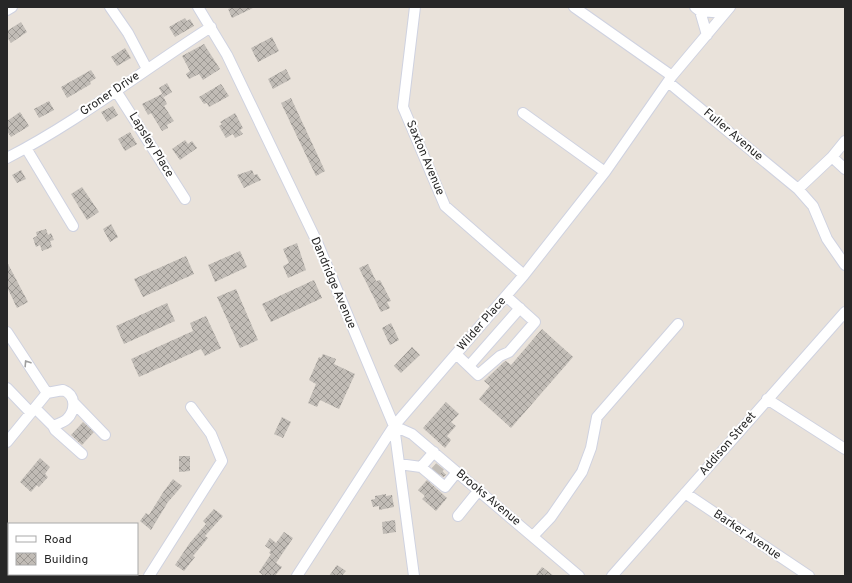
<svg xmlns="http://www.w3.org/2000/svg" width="852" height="583" viewBox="0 0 852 583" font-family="Overpass,sans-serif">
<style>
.building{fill:url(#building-cross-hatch)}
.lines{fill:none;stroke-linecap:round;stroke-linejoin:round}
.minor-tunnel{stroke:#c2bdb6;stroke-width:10;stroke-dasharray:10 5;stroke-linecap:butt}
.minor-casing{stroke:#cfd2e0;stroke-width:12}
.minor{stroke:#fff;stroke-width:10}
.oneway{stroke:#9e9e9e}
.labels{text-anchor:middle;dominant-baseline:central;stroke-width:4;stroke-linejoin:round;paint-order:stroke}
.street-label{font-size:12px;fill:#272727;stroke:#fff}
</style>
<defs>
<pattern id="building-cross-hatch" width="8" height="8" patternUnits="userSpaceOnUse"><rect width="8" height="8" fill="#c1bcb6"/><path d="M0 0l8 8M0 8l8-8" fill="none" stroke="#9d9994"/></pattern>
</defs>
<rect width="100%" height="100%" fill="#e9e2da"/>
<path class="building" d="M233,7H255L232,18L228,9Z
M185,18L187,21L190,19L194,26L175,37L169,27Z
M21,22L27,32L11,43L7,37V31Z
M272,37L279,51L258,62L251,48Z
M204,44L220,69L203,80L199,74L189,79L186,74L190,71L182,56Z
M125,48L131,58L117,66L111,57Z
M286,69L291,79L273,89L268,79Z
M91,70L96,78L90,82L91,84L67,98L61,87Z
M167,83L172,92L164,97L159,88Z
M221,84L229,96L209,107L207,103L204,104L199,97Z
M162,94L167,104L164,106L174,121L167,125L168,128L162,131L151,113L148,115L142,104Z
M291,98L325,171L316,176L281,103Z
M49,101L54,110L39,118L34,109Z
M113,106L118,115L107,122L101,112Z
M20,112L29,126L11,137L7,131V121Z
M235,113L243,128L240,130L243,134L235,138L233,134L226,138L219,126L222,124L220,122Z
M130,132L137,144L125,151L118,139Z
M185,140L188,144L192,141L197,148L180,160L172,149Z
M21,170L26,179L17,183L12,175Z
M252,170L254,175L257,174L261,180L244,188L237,175Z
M82,187L99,212L87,220L71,194Z
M111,224L118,237L110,242L103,229Z
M46,229L48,235L51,233L54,240L50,241L52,247L42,251L40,245L36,247L33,238L37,236L36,232Z
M297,243L306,270L288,278L283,266L289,263L283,249Z
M240,251L247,267L215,282L208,265Z
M186,256L194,274L143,297L134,279Z
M7,262L28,302L17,308L7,287Z
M368,264L376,281L380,280L391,301L387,302L390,308L381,312L359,268Z
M314,280L322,298L271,322L262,304Z
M236,289L258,340L240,348L217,297Z
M167,303L175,321L124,344L116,326Z
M206,316L221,348L205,356L201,349L139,377L131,359L193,331L190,323Z
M391,323L399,340L390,345L382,328Z
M542,329L573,357L511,428L479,399L490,386L484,381L504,362L506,361L511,365Z
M412,347L420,355L401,373L394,366Z
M323,354L336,359L334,364L355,374L339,409L320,400L317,407L308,403L316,384L309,380L319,357L321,358Z
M446,402L459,414L451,422L456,426L447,436L451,440L445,448L423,428Z
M282,417L291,422L283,438L274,434Z
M83,422L94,432L82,445L71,435Z
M179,456H190V471L179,472Z
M40,458L50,467L45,474L48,477L39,487L37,485L31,492L20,482Z
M436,464L446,475L443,477L432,468Z
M173,479L182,486L168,502L151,530L140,521L146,513L149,515L164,491Z
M427,480L447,498L436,511L422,499L425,496L418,490Z
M386,494V496L392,495L394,507L379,510V506L373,507L371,500L375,499V496Z
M214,509L223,516L205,536L208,538L193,556L195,557L184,571L175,565L189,544L206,524L203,521Z
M395,520L396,532L383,534L382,522Z
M284,532L293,538L276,563L282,567L275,576H264L259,572L271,554L269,553L271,550L265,546L270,538L276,543Z
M337,565L346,571L342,576H329Z
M542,567L554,576H535Z"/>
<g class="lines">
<path class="minor-tunnel" d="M433,467L444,476"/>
<g class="minor-casing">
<path id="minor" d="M110,7L128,33L147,69
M198,7L227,55L317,242L394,426L414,576
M415,7L403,107L445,206L524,275
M574,7L672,76
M695,7L700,11L725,13
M7,10L12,7
M700,11L707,35
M668,82L798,189L813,206L827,239L845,265
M116,91L185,199
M523,113L605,172
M26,148L73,226
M832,157L845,169
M7,158C79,121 143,70 211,27
M798,189L832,157L845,141
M7,332L47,393
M456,354L478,375L500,356L509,352L535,322L506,296
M469,366L520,308
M7,388L31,413
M767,399L845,449
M74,403L105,435
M35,408L53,426C58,424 64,422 67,419C76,410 76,395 63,390L47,393
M53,426L55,430L82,454
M394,426L412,434L579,576
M7,442L47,393
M399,464L421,467L434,452
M421,467L445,487L457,472
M685,493L809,576
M458,516L479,490
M533,536L551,517L582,472L591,448L597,417L678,324
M149,576L222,461L211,434L191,407
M297,576L394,426L524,275L605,172L672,76L730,7
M612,576L845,312"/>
</g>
<use href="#minor" class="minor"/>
</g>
<defs><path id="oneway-chevron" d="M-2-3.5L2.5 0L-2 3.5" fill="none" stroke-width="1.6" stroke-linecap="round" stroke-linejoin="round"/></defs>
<use class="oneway" href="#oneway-chevron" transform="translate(27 363) rotate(-123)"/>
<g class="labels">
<g class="street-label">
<text transform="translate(110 94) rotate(-34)">Groner Drive</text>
<text transform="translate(733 135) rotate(40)">Fuller Avenue</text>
<text transform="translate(151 145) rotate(58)">Lapsley Place</text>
<text transform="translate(425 158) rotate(67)">Saxton Avenue</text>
<text transform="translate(333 283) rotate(67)">Dandridge Avenue</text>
<text transform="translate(482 324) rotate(-49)">Wilder Place</text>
<text transform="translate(728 444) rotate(-49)">Addison Street</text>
<text transform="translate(488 498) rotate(40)">Brooks Avenue</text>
<text transform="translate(747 535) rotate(34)">Barker Avenue</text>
</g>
</g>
<rect width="852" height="583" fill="none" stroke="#272727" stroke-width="16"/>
<rect x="8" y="523" width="130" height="52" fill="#ffffff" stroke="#a9a9a9"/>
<rect x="16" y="536" width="20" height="6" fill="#ffffff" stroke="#a9a9a9"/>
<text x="44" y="543" font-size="12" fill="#272727">Road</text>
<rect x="16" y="553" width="20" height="12" fill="url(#building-cross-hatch)" stroke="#a9a9a9"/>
<text x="44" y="563" font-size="12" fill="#272727">Building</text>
</svg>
